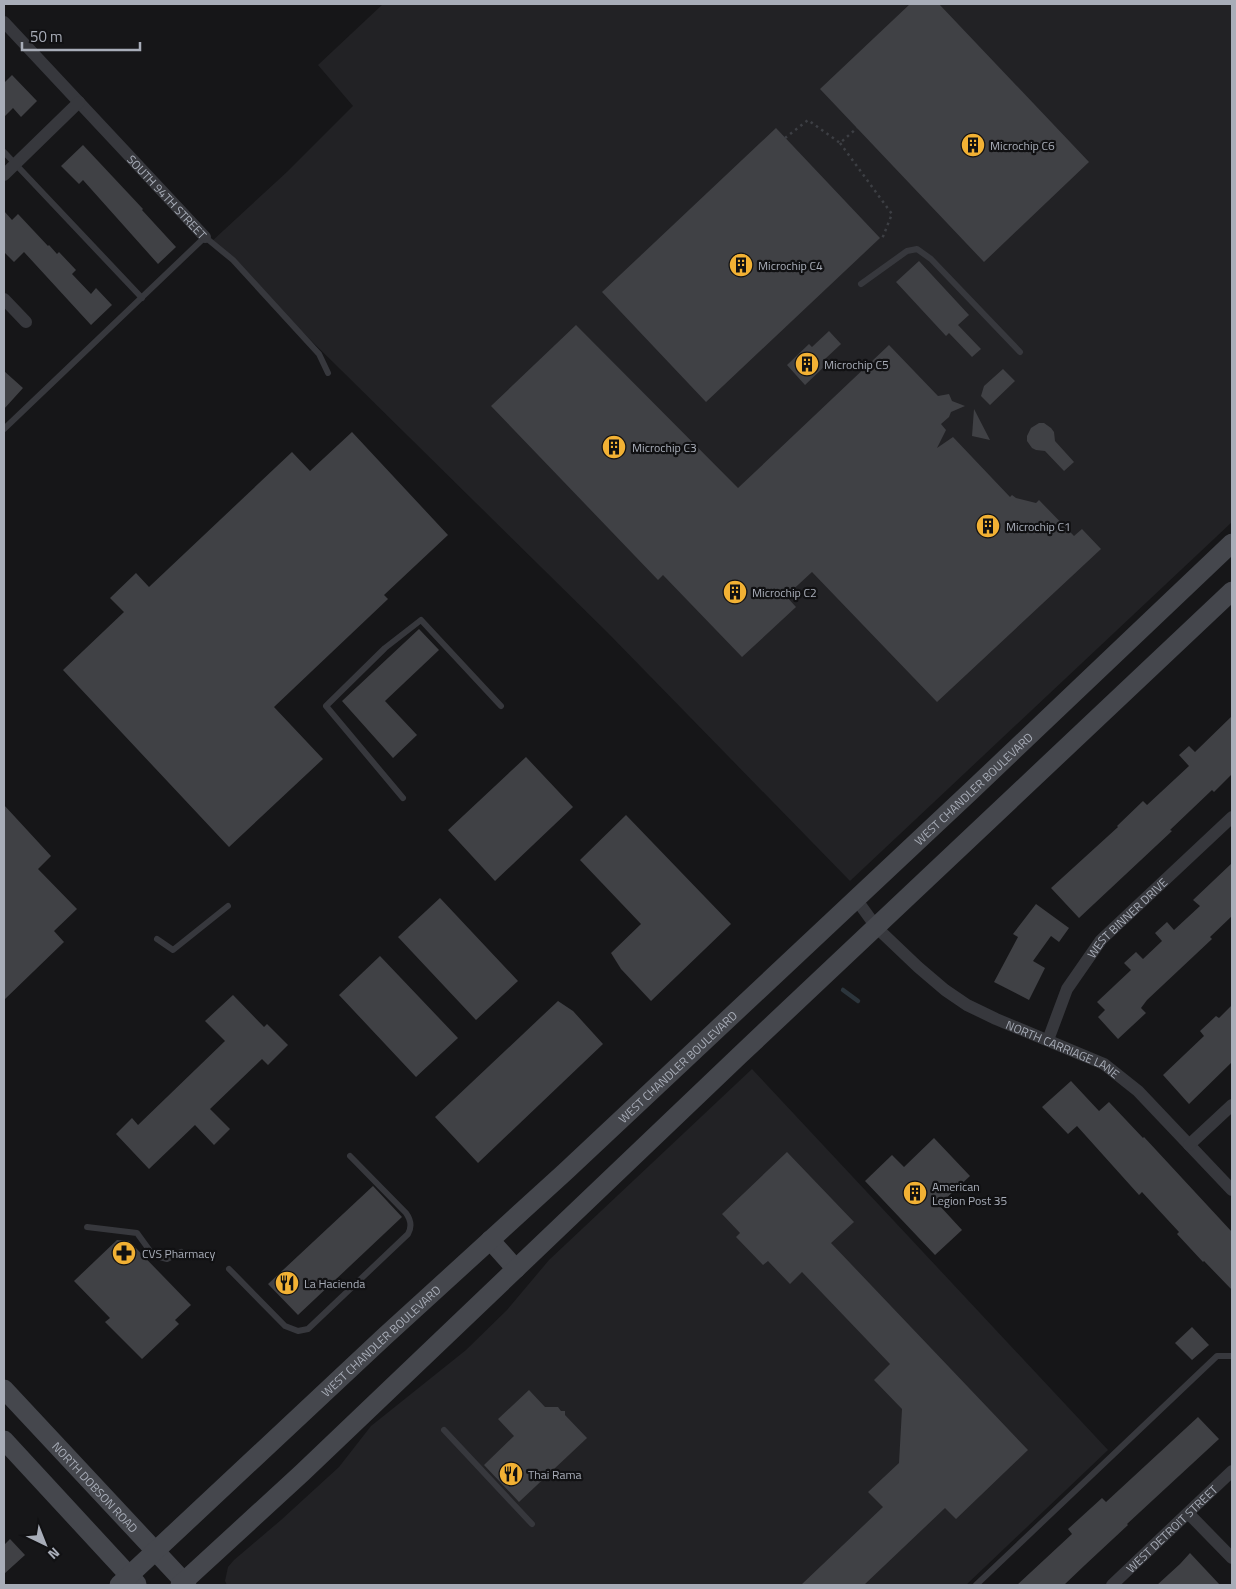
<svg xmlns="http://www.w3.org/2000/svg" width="1236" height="1589" viewBox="0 0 1236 1589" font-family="'Titillium Web',sans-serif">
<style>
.built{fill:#222225}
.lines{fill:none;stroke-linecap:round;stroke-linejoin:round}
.stream{stroke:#2c353c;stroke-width:4.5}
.building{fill:#404145}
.path{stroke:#3d3f44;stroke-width:2.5;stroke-dasharray:2.5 4;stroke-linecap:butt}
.lane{stroke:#37383d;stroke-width:6}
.street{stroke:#37383d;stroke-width:12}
.secondary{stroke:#45474d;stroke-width:19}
.labels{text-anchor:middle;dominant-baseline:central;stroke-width:4.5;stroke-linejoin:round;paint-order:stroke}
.poi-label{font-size:12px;fill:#a8adb8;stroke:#111113;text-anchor:start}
.street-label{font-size:12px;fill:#a8adb8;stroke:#111113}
</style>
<rect width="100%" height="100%" fill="#161618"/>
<path class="built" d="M383,4H1232V522L850,881L607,632L211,242L288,171L353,106L318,65Z
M752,1069L1108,1450L966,1585H227L225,1581L228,1567L234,1560L281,1520L339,1467L371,1426L466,1350L507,1310L549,1260Z"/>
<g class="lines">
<path class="stream" d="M843,990L858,1001"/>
</g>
<path class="building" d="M910,4H939L1089,162L984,262L820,89Z
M12,75L37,101L21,117L13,108L4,117V83Z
M776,128L880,238L706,402L602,292Z
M83,145L143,209L142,210L176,247L158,264L83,180L79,184L61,166Z
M4,211L12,220L18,214L48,246L49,245L57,254L59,252L76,270L72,274L91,294L96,288L112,305L91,325L24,252L14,262L4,252Z
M919,261L969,315L958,325L981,349L972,357L949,333L946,336L896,282Z
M576,325L738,488L889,345L938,396L949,394L952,401L965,406L951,412L949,417L941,424L946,430L937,448L953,437L1010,497L1012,495L1016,498L1036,503L1039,500L1074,536L1082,529L1101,549L937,702L812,572L786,596L796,607L742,657L663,575L658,580L491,406Z
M829,331L841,344L824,360L827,364L805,385L787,365L809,344L812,347Z
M1003,369L1015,381L990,405L981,396L984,386Z
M4,371L23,388L4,409Z
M974,409L990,440L972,436Z
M1039,423H1044L1051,428L1054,432L1055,441L1074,462L1064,471L1045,451L1036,450L1032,448L1027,441V436L1031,428Z
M352,432L448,535L384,595L388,599L274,707L323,759L229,847L63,670L124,612L110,598L136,573L149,587L292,452L310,471Z
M419,629L439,650L385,701L417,735L393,758L342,701Z
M1232,716V774L1214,792L1212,790L1170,830L1172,831L1079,918L1051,888L1118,827L1117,826L1143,801L1147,805L1189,766L1179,755L1189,746L1195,752Z
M526,757L573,807L495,881L448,830Z
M4,805L51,856L38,869L77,909L54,931L64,942L4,1000Z
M626,815L731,924L651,1001L621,969L611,953L641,924L580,860Z
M1232,863V916L1210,937L1212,939L1147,1000L1141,1008L1146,1013L1118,1039L1098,1017L1105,1010L1097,1002L1131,970L1124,963L1136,952L1143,959L1162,941L1155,933L1167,922L1174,930L1200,906L1193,900Z
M440,898L518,981L476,1020L398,937Z
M1036,904L1069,928L1059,942L1051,936L1033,961L1045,968L1029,1000L994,982L1018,937L1013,934Z
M380,956L458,1038L416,1077L339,995Z
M233,995L264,1027L267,1024L288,1045L268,1065L262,1059L210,1109L230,1129L214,1145L195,1125L149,1169L116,1134L132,1118L138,1125L225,1041L205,1021Z
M558,1001L573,1011L603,1044L478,1163L435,1117Z
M1232,1005V1062L1189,1104L1163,1075L1204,1036L1200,1031L1216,1016L1219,1018Z
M1071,1081L1099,1111L1109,1102L1143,1138L1144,1137L1232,1232V1290L1204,1261L1203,1262L1177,1234L1179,1232L1142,1192L1139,1195L1077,1126L1068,1134L1042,1107Z
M934,1138L970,1176L939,1205L962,1230L935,1255L865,1181L892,1155L904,1167Z
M787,1152L854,1222L831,1243L1028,1450L956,1519L945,1508L864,1585H801L883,1507L868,1492L899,1463L902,1409L874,1380L890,1364L802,1272L790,1284L768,1261L763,1265L736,1237L740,1233L722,1214Z
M373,1186L402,1217L298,1315L268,1284Z
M117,1240L129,1241L191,1305L175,1320L179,1324L142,1359L105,1322L110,1318L74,1281Z
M1192,1327L1209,1345L1192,1360L1175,1343Z
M529,1390L545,1407H558L561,1411H565V1415L587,1438L519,1502L484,1465L514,1436L498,1419Z
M1198,1417L1219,1439L1127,1524L1128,1525L1085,1565L1064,1585H1017L1072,1534L1068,1529L1102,1498L1106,1502Z
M10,1539L25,1555L4,1574V1545Z
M1190,1553L1220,1585H1157L1180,1564Z"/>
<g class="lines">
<path class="path" d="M785,138L808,120L840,143L857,128
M840,143L892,214L882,239"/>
<path class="lane" d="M4,152L142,298
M861,284L907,251L917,249L931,259L1020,352
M4,429L205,237L233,260L319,354L328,373
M403,798L326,706L385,648L421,620L501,706
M157,939L173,950L228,906
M87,1227L137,1233L153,1255L167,1259L181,1252
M229,1269L285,1326L298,1331L308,1329L408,1234C412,1227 411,1220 406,1213L350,1156
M444,1430L532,1524
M976,1585L1217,1356H1232"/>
<g class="street">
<path id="s1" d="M4,22L205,237"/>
<path d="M4,175L79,102"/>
<path d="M4,299L26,322"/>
<path id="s2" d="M856,899L877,928L918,967L945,990L967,1005L996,1019L1104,1064L1138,1091L1232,1190"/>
<path id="s3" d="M1048,1040L1067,989L1101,940L1232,817"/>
<path d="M1189,1145L1232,1105"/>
<path d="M1188,1513L1232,1558"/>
<path id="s4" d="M1112,1585L1232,1471"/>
</g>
<g class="secondary">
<path d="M490,1240L516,1269"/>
<path id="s5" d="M4,1389L187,1585"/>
<path d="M4,1440L137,1584"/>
<path id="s6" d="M119,1585L384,1337L565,1172L971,791L1232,543"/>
<path d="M180,1585L302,1473L740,1055L1232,591"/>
</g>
</g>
<defs>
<g id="building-disc" transform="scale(1.25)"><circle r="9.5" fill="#f2b134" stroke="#111113"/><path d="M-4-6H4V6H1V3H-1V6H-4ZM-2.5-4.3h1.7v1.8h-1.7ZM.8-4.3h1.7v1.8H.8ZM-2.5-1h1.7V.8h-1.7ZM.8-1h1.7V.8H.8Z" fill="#111"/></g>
<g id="pharmacy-disc" transform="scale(1.25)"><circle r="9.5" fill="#f2b134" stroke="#111113"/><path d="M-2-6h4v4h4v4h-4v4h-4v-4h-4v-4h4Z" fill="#111"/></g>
<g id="restaurant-disc" transform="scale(1.25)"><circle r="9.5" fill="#f2b134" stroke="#111113"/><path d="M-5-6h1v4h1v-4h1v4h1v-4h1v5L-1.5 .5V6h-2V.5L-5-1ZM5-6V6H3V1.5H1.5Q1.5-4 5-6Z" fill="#111"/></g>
</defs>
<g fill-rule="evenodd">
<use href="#building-disc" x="973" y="145"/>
<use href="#building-disc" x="741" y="265"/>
<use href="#building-disc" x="807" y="364"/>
<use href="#building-disc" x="614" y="447"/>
<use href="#building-disc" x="988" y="526"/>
<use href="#building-disc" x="735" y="592"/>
<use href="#building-disc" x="915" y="1193"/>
<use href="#pharmacy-disc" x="124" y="1253"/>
<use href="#restaurant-disc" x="287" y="1283"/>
<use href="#restaurant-disc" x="511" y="1474"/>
</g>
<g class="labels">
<g class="poi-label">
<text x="990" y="145">Microchip C6</text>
<text x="758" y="265">Microchip C4</text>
<text x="824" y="364">Microchip C5</text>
<text x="632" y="447">Microchip C3</text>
<text x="1006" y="526">Microchip C1</text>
<text x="752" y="592">Microchip C2</text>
<text x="932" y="1186">American<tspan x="932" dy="14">Legion Post 35</tspan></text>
<text x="142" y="1253">CVS Pharmacy</text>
<text x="304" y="1283">La Hacienda</text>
<text x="528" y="1474">Thai Rama</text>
</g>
<g class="street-label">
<text stroke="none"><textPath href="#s1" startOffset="239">SOUTH 94TH STREET</textPath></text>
<text stroke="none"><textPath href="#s6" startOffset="1168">WEST CHANDLER BOULEVARD</textPath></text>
<text stroke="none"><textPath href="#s3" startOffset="148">WEST BINNER DRIVE</textPath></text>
<text stroke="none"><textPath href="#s2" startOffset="260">NORTH CARRIAGE LANE</textPath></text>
<text stroke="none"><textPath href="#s6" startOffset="762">WEST CHANDLER BOULEVARD</textPath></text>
<text stroke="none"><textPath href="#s6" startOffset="358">WEST CHANDLER BOULEVARD</textPath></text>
<text stroke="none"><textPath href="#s5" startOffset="134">NORTH DOBSON ROAD</textPath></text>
<text stroke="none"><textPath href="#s4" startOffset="82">WEST DETROIT STREET</textPath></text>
</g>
</g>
<rect width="1236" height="1589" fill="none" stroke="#a8adb8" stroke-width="10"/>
<g transform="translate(45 1544) rotate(137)" stroke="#111113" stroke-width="4" paint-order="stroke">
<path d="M0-4L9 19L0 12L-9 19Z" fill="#a8adb8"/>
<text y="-8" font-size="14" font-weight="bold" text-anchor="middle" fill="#a8adb8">N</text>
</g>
<path d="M22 42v8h118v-8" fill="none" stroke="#a8adb8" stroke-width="2.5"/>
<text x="30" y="42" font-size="15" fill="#a8adb8" stroke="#111113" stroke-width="4" paint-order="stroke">50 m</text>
</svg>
